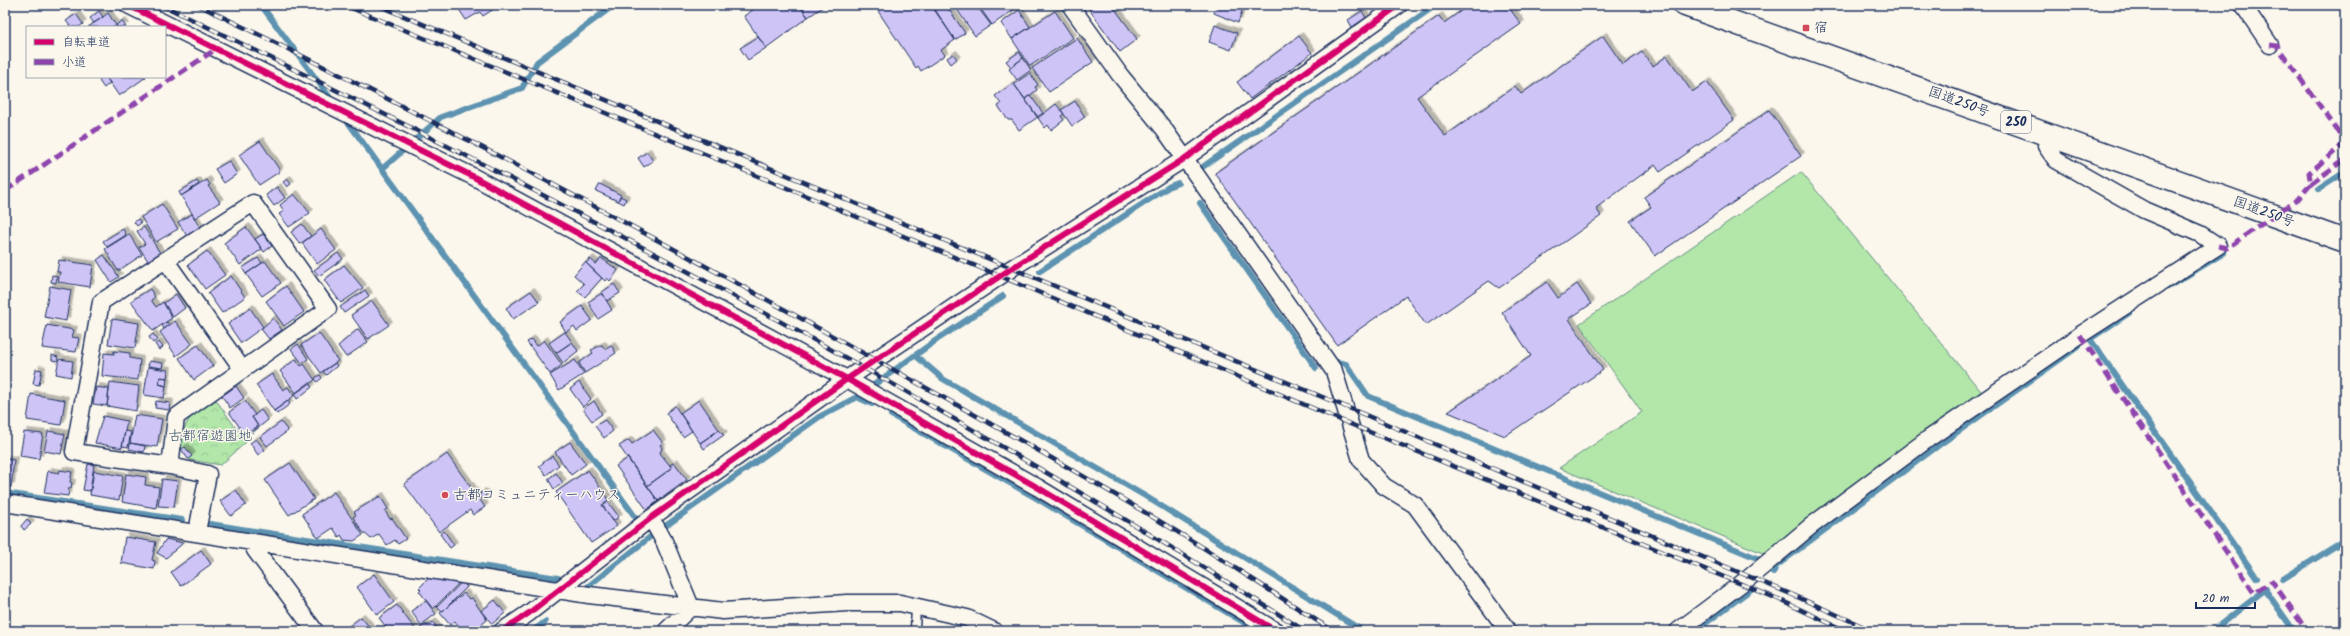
<svg xmlns="http://www.w3.org/2000/svg" width="2350" height="636" viewBox="0 0 2350 636" font-family="Kalam,'Klee One',sans-serif">
<style>
.park{fill:url(#park-crowns);stroke:#668b84}
.garden{fill:#b2e7a9;stroke:#668b84}
.lines{fill:none;stroke-linecap:round;stroke-linejoin:round}
.stream{stroke:#5d93b1;stroke-width:6}
.building{fill:#cfc4f6;stroke:#1b2f5e;filter:url(#shadow)}
.service-casing{stroke:#1b2f5e;stroke-width:11}
.minor-casing{stroke:#1b2f5e;stroke-width:19}
.trunk-casing{stroke:#1b2f5e;stroke-width:25}
.service{stroke:#fbf7ec;stroke-width:8}
.minor{stroke:#fbf7ec;stroke-width:16}
.trunk{stroke:#fbf7ec;stroke-width:22}
.rail-casing{stroke:#1b2f5e;stroke-width:4.5}
.rail{stroke:#fbf7ec;stroke-width:3;stroke-dasharray:9;stroke-linecap:butt}
.quiet{stroke:#8e44ad;stroke-width:5;stroke-dasharray:10 5;stroke-linecap:butt}
.cycleway-casing{stroke:#fbf7ec;stroke-width:8}
.cycleway{stroke:#d6006c;stroke-width:6}
.poi-dot{fill:#d1495b;stroke:#fbf7ec;stroke-width:1.5}
.labels{text-anchor:middle;dominant-baseline:central;stroke-width:3;stroke-linejoin:round;paint-order:stroke}
.shield{fill:#fbf7ec;stroke:#5e6b89;stroke-width:1}
.shield-label{font-size:13px;font-weight:bold;fill:#1b2f5e}
.poi-label{font-size:14px;fill:#1b2f5e;stroke:#fbf7ec;text-anchor:start}
.street-label{font-size:14px;fill:#1b2f5e;stroke:#fbf7ec}
.park-label{font-size:14px;fill:#39546d;stroke:#fbf7ec}
</style>
<defs>
<pattern id="park-crowns" width="20" height="18" patternUnits="userSpaceOnUse"><rect width="20" height="18" fill="#b2e7a9"/><path d="M2 6a3 3 0 1 1 6 0M12 15a3 3 0 1 1 6 0" fill="none" stroke="#98c694"/></pattern>
<filter id="shadow"><feDropShadow dx="3.5" dy="-3.5" stdDeviation="0" flood-color="#0004"/></filter>
</defs>
<rect width="100%" height="100%" fill="#fbf7ec"/>
<filter id="ink" filterUnits="userSpaceOnUse"><feTurbulence type="fractalNoise" baseFrequency=".025" numOctaves="2"/><feDisplacementMap in="SourceGraphic" scale="8" xChannelSelector="R" yChannelSelector="G"/><feConvolveMatrix kernelMatrix="1 2 1 2 8 2 1 2 1" color-interpolation-filters="sRGB"/></filter>
<g filter="url(#ink)">
<path class="park" d="M216,400L246,442L221,465L190,460L181,448C184,416 191,416 216,400Z"/>
<path class="garden" d="M1801,172L1984,395L1765,554L1559,468L1642,412L1579,324Z"/>
<g class="lines">
<path class="stream" d="M261,5L334,103
M345,118L636,518
M1204,166L1436,5
M382,169L441,117L522,88L537,62L614,5
M2319,189L2345,172
M1200,203L1316,368
M1040,271L1170,186L1178,183
M2168,287L2224,253
M2129,313L2090,339L2257,578
M916,356L943,379L1145,496L1363,631
M1337,362L1346,364L1368,396L1776,566
M857,397L872,404
M891,415L1036,498L1258,631
M5,493L182,520
M210,524L558,578
M1773,573L1776,566L1939,445L2079,346
M2283,579L2345,540
M586,588L650,537L819,417L857,397L935,341L1003,296
M2264,588L2294,631
M533,631L545,622
M1695,631L1750,590
M2212,631L2266,589"/>
</g>
<path class="building" d="M456,5H500L483,16L480,12L466,20Z
M760,5H799L808,17L766,48L744,16Z
M799,5H826L808,17Z
M874,5H931L955,40L941,50L945,55L921,71L918,66L916,68Z
M932,5H946L965,33L955,40Z
M967,5H976L991,25L975,36L958,11Z
M978,5H1017L1018,7L992,25Z
M1086,5H1112L1137,39L1120,52Z
M1217,5H1244L1238,23L1214,13Z
M1469,5H1507L1521,24L1417,97L1445,136L1515,86L1521,94L1603,36L1623,65L1642,52L1653,66L1667,56L1692,92L1707,82L1734,120L1660,172L1655,165L1596,208L1601,216L1499,288L1489,281L1426,325L1406,296L1337,345L1215,173L1439,16L1444,23Z
M1019,10L1030,27L1012,39L1001,23Z
M99,11L103,17L94,23L90,18Z
M1055,11L1073,38L1030,66L1012,39Z
M1362,11L1366,18L1352,27L1348,20Z
M108,13L117,27H88L103,17Z
M76,14L83,24L79,27H71L66,21Z
M122,21L126,27H117L116,25Z
M1215,25L1237,33L1231,50L1209,42Z
M1299,36L1312,53L1250,99L1237,82Z
M758,37L766,48L748,60L740,48Z
M1077,38L1093,62L1049,92L1032,68Z
M1019,52L1023,58L1011,67L1006,61Z
M953,54L957,59L951,64L947,58Z
M1023,58L1031,70L1017,80L1009,69Z
M1030,73L1038,85L1035,87L1037,90L1025,99L1014,84Z
M103,77H106L110,83L104,88L99,81Z
M106,77H146L119,96Z
M1013,83L1038,117L1019,130L1012,120H1008L998,106L1001,104L995,96Z
M1030,95L1043,113L1037,117L1025,99Z
M1075,101L1085,117L1072,126L1061,110Z
M1056,104L1064,114L1061,116L1064,120L1051,130L1048,125L1045,128L1038,118Z
M1769,110L1801,156L1655,256L1630,221L1651,207L1644,197Z
M260,141L279,169V172L259,185L239,155Z
M647,152L653,161L644,167L638,158Z
M229,161L237,174L224,183L215,169Z
M287,179L291,184L287,187L283,182Z
M207,180L210,185L208,186L220,202L195,218L181,196Z
M197,181L199,184L181,196L179,192Z
M600,184L621,195L618,201L596,191Z
M277,187L285,198L274,206L266,195Z
M294,194L310,213L289,227L279,214L284,211L280,205Z
M620,196L626,199L624,204L618,201Z
M162,204L178,229L156,242L141,217Z
M192,214L200,228L187,236L178,222Z
M138,219L141,223L137,226L134,222Z
M302,224L311,236L300,244L291,232Z
M144,227L160,253L148,261L139,247L145,244L137,231Z
M246,227L262,249L240,265L224,243Z
M123,229L126,235L107,247L103,241Z
M321,229L336,250L317,264L302,243Z
M129,234L142,255L118,271L105,249Z
M263,234L272,246L264,252L255,239Z
M207,251L225,275L205,289L188,265Z
M338,253L343,259L319,276L314,270Z
M104,255L119,277L111,282L97,260Z
M258,258L262,263L246,274L242,268Z
M601,258L618,270L610,281L607,278L605,281L586,263L590,259L596,264Z
M59,260L93,265L90,287L58,282L60,272H57Z
M265,261L281,283L262,296L246,274Z
M585,262L602,278L585,297L577,291L584,284L574,275Z
M344,265L363,288L341,303L324,280Z
M52,275L57,276L56,283L51,282Z
M231,276L245,297L222,313L208,293Z
M1547,282L1558,298L1577,284L1591,304L1569,319L1603,370L1505,436L1448,412L1531,356L1502,312Z
M614,284L620,293L607,301L602,292Z
M50,286L71,290L66,321L44,317Z
M286,286L304,312L284,326L266,301Z
M150,289L155,297L151,300L156,307L163,302L172,318L153,331L131,301Z
M365,290L369,296L344,313L340,307Z
M531,291L539,302L513,319L506,308Z
M602,293L612,310L598,319L588,302Z
M176,294L185,308L173,317L164,303Z
M372,301L389,325L368,339L351,315Z
M582,306L592,320L577,331L574,326L566,332L560,322Z
M250,308L263,327L241,343L228,324Z
M273,318L282,330L269,339L261,329Z
M112,319L139,323L135,348L108,344Z
M175,321L192,344L176,356L160,332Z
M167,322L169,325L164,329L162,325Z
M47,325L74,330L72,337L79,338L76,352L42,348Z
M358,329L368,342L346,357L338,346Z
M565,332L572,342L556,353L549,343Z
M319,333L338,361L321,373L301,345Z
M153,334L158,340L153,343L149,337Z
M532,339L537,346L544,340L562,365L550,374L527,342Z
M159,342L163,347L159,350L155,344Z
M572,342L578,351L563,363L556,353Z
M298,344L308,359L302,363L291,349Z
M198,345L213,366L194,380L179,358Z
M602,345L605,349L611,345L616,353L585,373L579,363L593,353L591,350Z
M114,351L130,353V358L140,360L138,380L102,376L104,353L114,354Z
M52,355L58,357L57,361L52,360Z
M59,359L73,361L71,377L56,374Z
M296,359L301,366L304,364L315,380L296,393L280,371Z
M575,360L584,374L559,390L550,375Z
M149,361L163,363L162,368L148,366Z
M335,363L337,366L326,375L323,371Z
M148,367L168,370L167,378L160,377L159,384L166,386L164,398L144,395Z
M36,369L42,370L39,385L33,384Z
M272,374L283,390L288,387L294,396L274,411L256,385Z
M320,375L322,378L317,382L315,378Z
M160,377L167,378L166,386L159,384Z
M110,382L139,386L136,411L107,406Z
M579,382L591,399L583,407L570,389Z
M309,383L312,387L297,399L294,394Z
M236,386L244,398L230,408L222,396Z
M96,387L109,389L107,406L93,404Z
M31,394L65,400L61,425L27,420Z
M699,400L719,430L700,443L680,413Z
M156,401L170,403L169,410L155,408Z
M245,401L255,415L252,417L258,426L245,435L229,412Z
M288,401L290,404L277,414L274,411Z
M594,401L602,414L592,421L583,409Z
M675,406L692,431L683,437L666,413Z
M261,410L268,420L252,433L258,426L252,417Z
M135,415L162,419L157,447L130,443Z
M103,416L127,421L122,448L95,443Z
M605,420L613,431L604,438L595,426Z
M281,422L288,431L267,446L260,437Z
M653,430L663,443L660,445L662,448L660,453L672,468L647,486L619,446L629,440L632,444Z
M719,430L724,435L704,449L700,443Z
M48,431L65,434L61,454L44,451Z
M125,431L131,432L128,447L122,446Z
M24,432L43,434L39,459L20,456Z
M256,439L265,450L258,455L250,443Z
M570,442L586,464L571,475L555,452Z
M130,443L145,446L144,452L129,449Z
M185,447L192,456L188,459L181,449Z
M447,454L485,507L473,515L470,510L439,532L404,484Z
M552,456L559,465L546,475L539,466Z
M628,458L658,501L647,510L616,466Z
M5,459L14,460L11,487L5,486Z
M674,462L687,480L658,501L647,486L672,468L670,465Z
M290,463L314,499L289,515L265,480Z
M88,464L94,465L90,491L83,490Z
M60,470L72,472L70,482L72,483L71,488H69L68,496L44,493L48,471L59,473Z
M588,470L606,496L608,501L602,505L617,526L591,543L556,492Z
M94,471L123,476L119,500L90,495Z
M556,473L563,483L554,489L548,479Z
M126,474L146,477L145,485L159,487L156,508L122,502Z
M162,479L178,481L174,507L158,506Z
M236,490L246,505L231,516L220,501Z
M334,492L363,535L354,541L344,540L341,535L339,537L333,528L318,538L302,514Z
M481,492L486,494L485,499L479,497Z
M380,496L388,509L385,511L390,519L392,518L406,539L398,544L395,540L387,545L379,534L371,539L362,531L353,517L356,515L354,512Z
M608,502L619,517L613,521L603,506Z
M27,519L31,524L24,530L21,526Z
M444,531L454,545L450,548L440,534Z
M125,537L156,542L152,560L155,561L154,569L121,563Z
M166,539L183,543L166,558L157,553Z
M201,550L211,564L181,586L171,572Z
M374,574L394,602L377,615L357,587Z
M430,577L433,580L436,577L459,583L433,609L419,591L421,590L419,588Z
M462,582L467,587L442,612L437,607Z
M464,593L469,599L472,598L487,620L474,631H463L455,621L450,625L440,613Z
M495,600L505,613L492,624L481,611Z
M426,601L436,614L421,625L411,611Z
M397,605L415,629L412,631H389L379,618Z
M361,617L372,630L343,631Z
M433,622L439,631H416L426,624L427,626Z"/>
<g class="lines">
<g class="service-casing">
<path id="service" d="M915,631L916,605"/>
</g>
<g class="minor-casing">
<path id="minor" d="M128,5L472,176L847,379L1037,487L1276,631
M1070,5L1120,75L1164,129L1334,371L1361,460L1384,486L1415,505L1508,631
M2243,5L2270,45
M166,261L243,370
M170,466L176,417L328,309L253,203L101,302L74,452L170,466L208,474L197,532
M5,503L589,595L723,611L847,603H900L967,618L994,631
M651,518L664,541L691,607L666,631
M251,542L255,550L315,631
M502,631L529,613L651,518L847,379L1012,268L1184,159L1399,5
M1678,631L1750,577L1811,526L1928,439L2080,335L2218,246L2200,234L2144,210L2056,160L2046,146L2048,133"/>
</g>
<g class="trunk-casing">
<path id="trunk" d="M1685,5L2345,241"/>
</g>
<use href="#service" class="service"/>
<use href="#minor" class="minor"/>
<use href="#trunk" class="trunk"/>
<g class="rail-casing">
<path id="rail" d="M162,5C554,194 938,397 1305,631
M198,5C417,111 632,224 845,343C966,410 1089,477 1207,550C1249,577 1291,604 1333,631
M344,5L1000,276L1350,424L1778,599L1846,631
M377,5L1344,406L1793,595L1873,631"/>
</g>
<use href="#rail" class="rail"/>
<path class="quiet" d="M2270,45L2277,46L2345,141
M2311,184L2345,159
M5,191L216,49
M2218,246L2227,248L2298,199L2311,184L2309,173L2345,143
M2080,335L2254,593L2272,581L2307,631"/>
<g class="cycleway-casing">
<path id="cycleway" d="M128,5L472,176L847,379L1037,487L1276,631
M502,631L529,613L651,518L847,379L1012,268L1184,159L1399,5"/>
</g>
<use href="#cycleway" class="cycleway"/>
</g>
</g>
<g class="poi-dot">
<rect x="1802" y="24" width="8" height="8" rx="2"/>
<circle cx="445" cy="495" r="4"/>
</g>
<g class="labels">
<rect class="shield" x="2001" y="111" width="30" height="22" rx="3"/>
<g class="shield-label">
<text x="2016" y="122">250</text>
</g>
<g class="poi-label">
<text x="1814" y="28">宿</text>
<text x="453" y="495">古都コミュニティーハウス</text>
</g>
<g class="street-label">
<text transform="translate(1959 102) rotate(20)">国道250号</text>
<text transform="translate(2264 212) rotate(20)">国道250号</text>
</g>
<g class="park-label">
<text x="210" y="436">古都宿遊園地</text>
</g>
</g>
<rect width="2350" height="636" fill="none" stroke="#fbf7ec" stroke-width="20"/>
<rect x="10" y="10" width="2330" height="616" fill="none" stroke="#1b2f5e" stroke-width="1.5" filter="url(#ink)"/>
<rect x="26" y="26" width="140" height="52" fill="#fbf7ec" stroke="#a1a7b3"/>
<rect x="34" y="39" width="20" height="6" fill="#d6006c" stroke="#a1a7b3"/>
<text x="62" y="46" font-size="12" fill="#1b2f5e">自転車道</text>
<rect x="34" y="59" width="20" height="6" fill="#8e44ad" stroke="#a1a7b3"/>
<text x="62" y="66" font-size="12" fill="#1b2f5e">小道</text>
<path d="M2196 602v6h59v-6" fill="none" stroke="#1b2f5e" stroke-width="2"/>
<text x="2202" y="602" font-size="12" fill="#1b2f5e" stroke="#fbf7ec" stroke-width="3" paint-order="stroke">20 m</text>
</svg>
